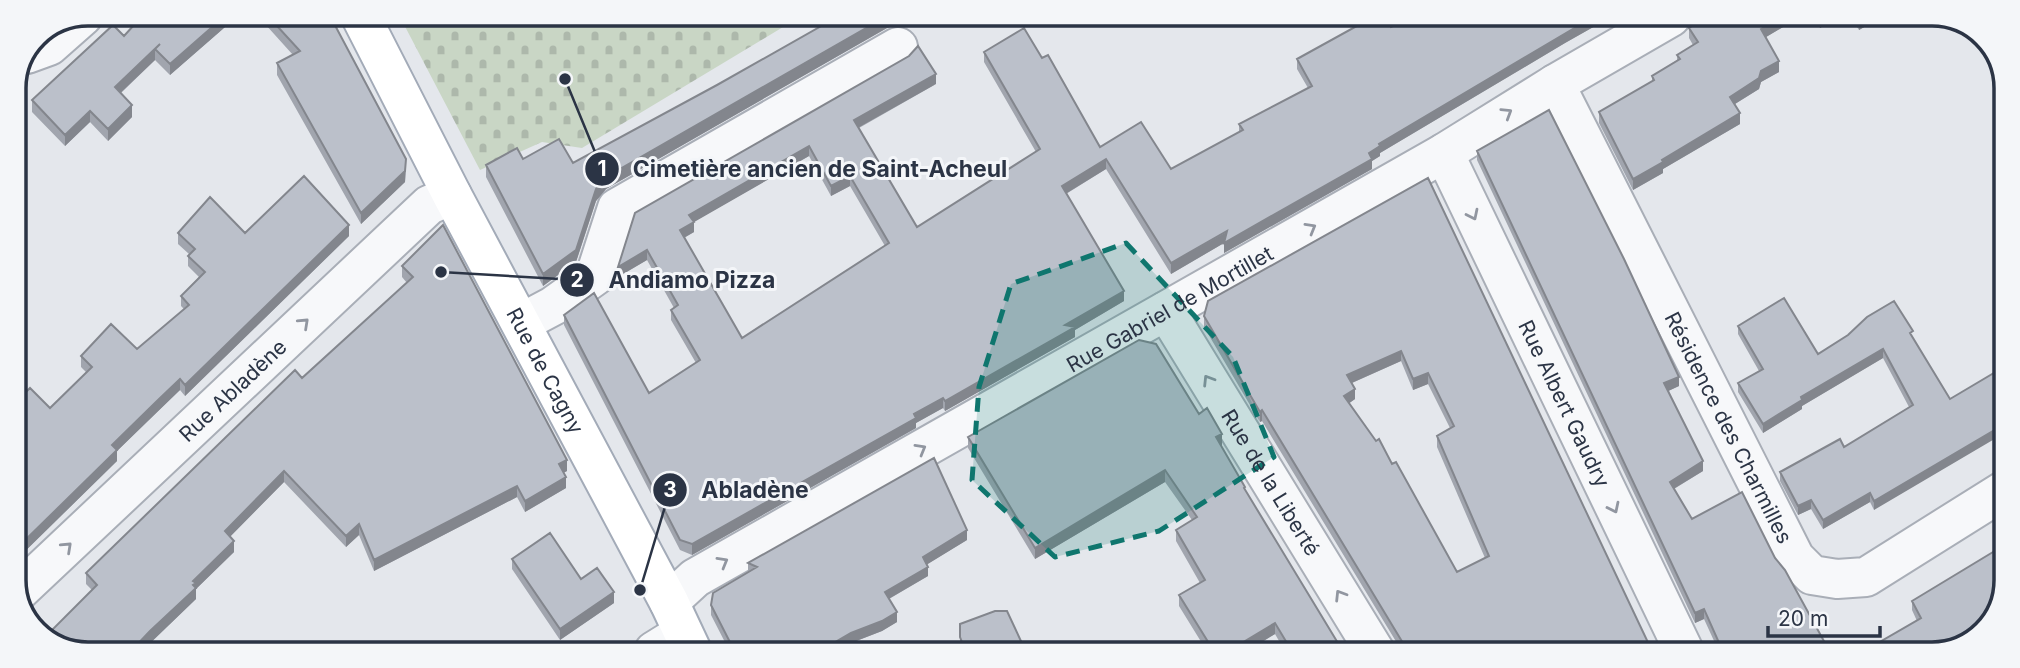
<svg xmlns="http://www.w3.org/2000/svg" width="2020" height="668" viewBox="0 0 2020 668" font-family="Inter,sans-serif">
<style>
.cemetery{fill:url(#cemetery-stones)}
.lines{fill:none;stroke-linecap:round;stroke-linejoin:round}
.minor-casing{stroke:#a9aeb7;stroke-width:42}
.major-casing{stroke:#a3abb8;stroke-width:42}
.minor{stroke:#f7f8fa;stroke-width:38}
.major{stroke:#fff;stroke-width:38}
.wall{fill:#a1a5ae;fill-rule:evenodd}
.shaded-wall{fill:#83868d}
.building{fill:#bbc0ca;stroke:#83868d;stroke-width:2;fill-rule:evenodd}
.oneway{stroke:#9196a0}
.marked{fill:#0f766e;fill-opacity:0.2;stroke:#0f766e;stroke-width:5;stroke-dasharray:14 9;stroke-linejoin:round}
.labels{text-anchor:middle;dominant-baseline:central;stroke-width:6;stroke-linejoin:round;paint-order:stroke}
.street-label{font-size:21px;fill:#2b3445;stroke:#f4f6f9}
.rim{fill:none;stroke:#2b3445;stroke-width:3.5}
.leader{fill:none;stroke:#2b3445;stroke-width:2.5}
.callout-dot{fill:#2b3445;stroke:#f4f6f9;stroke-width:2.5}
.mark-label{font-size:21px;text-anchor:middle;font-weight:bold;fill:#fff}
.callout-label{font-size:23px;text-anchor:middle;font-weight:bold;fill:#2b3445;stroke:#f4f6f9;stroke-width:6;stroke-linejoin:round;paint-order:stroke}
</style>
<defs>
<pattern id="cemetery-stones" width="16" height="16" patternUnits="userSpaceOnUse" patternTransform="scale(1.75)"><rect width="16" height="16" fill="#c9d6c5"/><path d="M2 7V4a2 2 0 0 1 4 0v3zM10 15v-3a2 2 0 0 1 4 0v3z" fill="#adb8ab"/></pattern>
</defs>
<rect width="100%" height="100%" fill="#e4e7ec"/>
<path class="cemetery" d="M399,15H803L582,148L542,142L480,170Z"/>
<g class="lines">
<g class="minor-casing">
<g id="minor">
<path d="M27,54L49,46L83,16"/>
<path id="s1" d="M1555,84L1795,558L1812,575L1837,579L1866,577L2003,491"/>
<path id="s2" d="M1444,153L1685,653"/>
<path id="s3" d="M1166,311L1376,653"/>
<path d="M521,323L553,306L595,276L617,208L898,47"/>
<path id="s4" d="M17,593L429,205L452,195"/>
<path id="s5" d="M669,602L695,578L1444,153L1555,84L1671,17"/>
<path d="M654,651L683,633"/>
</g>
</g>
<g class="major-casing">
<g id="major">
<path id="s6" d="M360,15L452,195L669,602L692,651"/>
</g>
</g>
<use href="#minor" class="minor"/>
<use href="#major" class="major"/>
</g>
<path class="wall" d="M188,14H240L170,75L155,60L121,93L132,117L108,141L90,122L65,146L32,112V100L124,36L186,17Z
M256,14H329L406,170L405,182L361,224L277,75V63L293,55Z
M898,16V25L887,28L606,189L596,201L576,262L543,286L486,177V165L573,163Z
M1412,17H1611L1565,43L1380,153V156L1372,161V169L1224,253V243L1171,274L1106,169L1066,194L1124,301L1075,330V337L945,411L943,408L916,423V428L692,555L680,550L564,325V315L649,393L696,363L671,320V310L674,308L647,260L618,277L635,213L936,84L859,128L917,227L1036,152L984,62V52L1042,58L1100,147L1171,169L1239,132V124L1308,88L1297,69V59L1391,27ZM809,156L831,196L850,186L885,246L742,338L684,238L694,232L693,222Z
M1707,17H1800L1766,37L1779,72L1761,82L1759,89L1735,104L1740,124L1663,169V173L1633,190L1599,123V112L1652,82V76L1677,60V55L1693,45L1689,38V28Z
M1813,18H1837L1820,28Z
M1851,18H1880L1859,30Z
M1477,151L1679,386L1668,391L1703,471L1674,489L1692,519L1775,558L1831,654H1720L1704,619L1695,623L1477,160Z
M1428,178L1653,653H1403L1262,421L1260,422L1204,327V316ZM1401,361L1413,390L1428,384L1450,428L1437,436V447L1485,558L1457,572L1392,464L1349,403L1355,399L1352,383Z
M443,225L567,471L563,473L566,488L525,512L517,497L374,571L359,535L346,547L284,482L230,536L234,552L196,589V599L143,650H64L92,590L86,584V573L407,283L402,277V266Z
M178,233H245L349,236L185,396L180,390L158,411L117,451V461L14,562V404L50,408L86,372L81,367V356L137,349L184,309L181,306V296L199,277L188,266V256L189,254L178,244Z
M1738,326L1818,354L1913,338L1950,399L1874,510L1870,502L1823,529L1811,509L1798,515L1780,481V472L1844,447L1909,407L1883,358L1802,406V409L1763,433L1738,392V383L1759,371L1738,334Z
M1199,414L1222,445L1221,446L1245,490L1344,653H1286L1275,634L1244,653H1208L1179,606V595L1200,583L1176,541V530L1192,520L1165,482L1035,559L968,448V437Z
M967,540L927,564L928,576L889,599L897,622L882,631L851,643L836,652H730L711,615V605L748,572V563Z
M512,559L581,579L614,603L560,640L512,569Z
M1912,601L2002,604L1917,621L1912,610Z
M960,624L1026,652H960Z"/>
<path class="shaded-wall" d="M227,14H240L170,75V64Z
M887,16H898V25L887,28L606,189L596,201L576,262L543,286V274L596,189L606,177Z
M1593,17H1611L1565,43L1380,153V156L1372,161V169L1224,253V243L1171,274V263L1369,153L1379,144Z
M1781,17H1800L1761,40V29Z
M1820,18H1837L1820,28Z
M1862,18H1880L1859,30V19Z
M155,49V60L115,98V87Z
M1779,61V72L1761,82L1759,89L1730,107V97L1761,71Z
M936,74V84L854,130V120Z
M132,105V117L108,141V129Z
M90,111V122L65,146V135Z
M1740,113V124L1663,169V173L1633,190V179L1662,160Z
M809,146V156L689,225V215Z
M406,159L405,182L361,224V213Z
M1106,159V169L1062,196V186Z
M850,176V186L831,196V186Z
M694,222V232L680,240V230Z
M349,225V236L185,396V385Z
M647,250V260L618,277V267Z
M1124,291V301L1075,330V337L945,411V401L1065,325Z
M1883,349V358L1802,406V409L1763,433V424L1801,397Z
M1401,351V361L1347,385V375Z
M1428,373V384L1413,390V379Z
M1679,377V386L1664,393V383Z
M180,379V390L117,451V461L14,562V551L112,445Z
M1355,389V399L1344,407V396Z
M943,398V408L916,423V428L692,555V544L914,414Z
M1262,410V421L1260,422V412Z
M2003,425V434L1874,510V501Z
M1222,434V445L1216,448V437Z
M567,460V471L559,475V464Z
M1703,461V471L1670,491V482Z
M1165,470V482L1035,559V548Z
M284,471V482L225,542V531Z
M566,477V488L525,512V501Z
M517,486V497L374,571V560Z
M1870,493V502L1823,529V520Z
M1811,500V509L1798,515V506Z
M359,524V535L346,547V536Z
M967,530V540L923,567V557Z
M234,541V552L196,589V599L143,650H132L193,581Z
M928,567V576L885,601V592Z
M614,592V603L560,640V629Z
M1704,609V619L1695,623V613Z
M897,612V622L882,631L851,643L836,652H818L851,633Z
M1275,623V634L1244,653H1225Z"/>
<path class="building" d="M144,14H183L186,17L188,14H227L170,64L155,49L160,44L115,87L132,105L108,129L90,111L65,135L32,100L113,25L124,36Z
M266,14H329L406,159L405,171L361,213L277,63L300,51Z
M839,16H887L606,177L596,189L576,250L543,274L486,165L517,148L523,159L559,139L573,163L717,85Z
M1373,17H1384L1391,27L1412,17H1593L1379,144L1380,146L1369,153L1372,159L1224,243L1227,231L1171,263L1106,159L1062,186L1124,291L1065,325L1075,327L945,401L943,398L914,414L916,418L692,544L680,540L564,315L594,293L649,393L700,360L671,310L678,305L647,250L618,267L635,213L909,56L918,46L936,74L854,120L917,227L1040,149L984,52L1024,28L1042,58L1048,55L1100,147L1141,122L1171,169L1243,130L1239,124L1312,86L1297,59ZM809,146L831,186L850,176L889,243L742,338L680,230L694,222L689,215Z
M1707,17H1781L1761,29L1779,61L1761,71L1759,78L1730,97L1740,113L1662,160L1663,162L1633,179L1599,112L1654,80L1652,76L1680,59L1677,55L1698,42L1689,28Z
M1549,110L1624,259L1679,377L1664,383L1703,461L1670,482L1692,519L1742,492L1775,558L1785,570L1831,654H1724L1704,609L1695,613L1477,151Z
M304,176L349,225L185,385L180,379L158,400L112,445L117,450L14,551V404L30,388L50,408L92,367L81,356L111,324L137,349L189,305L181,296L205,272L188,256L195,249L178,233L210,197L245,233Z
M1428,178L1653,653H1409L1262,410L1260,412L1204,316L1208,301ZM1401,351L1413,379L1428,373L1454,426L1437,436L1489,556L1457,572L1396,462L1392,464L1379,439L1376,441L1344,396L1355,389L1347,375Z
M443,225L567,460L559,464L566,477L525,501L517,486L374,560L359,524L346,536L284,471L225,531L234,541L193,581L196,583L193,585L196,588L150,631L132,650H64L45,637L97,585L86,573L295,370L302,378L413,277L402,266Z
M1784,298L1818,354L1848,335L1867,317L1894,301L1913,331L1910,333L1950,399L2004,367L2003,425L1874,501L1870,493L1823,520L1811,500L1798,506L1780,472L1840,439L1844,447L1913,405L1883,349L1801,397L1802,400L1763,424L1738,383L1763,369L1738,326Z
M1139,340L1156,344L1199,414L1207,408L1222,434L1216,437L1245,487L1244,488L1344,653H1293L1275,623L1225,653H1215L1179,595L1205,580L1176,530L1197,517L1165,470L1035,548L968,437Z
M934,458L967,530L923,557L928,567L885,592L897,612L882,621L851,633L818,652H735L711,605L713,593L757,567L748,563Z
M550,533L581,579L597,568L614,592L560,629L512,559Z
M2003,546L2002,604L1977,639L1933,654H1859L1921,618L1912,601Z
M995,611H1007L1026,652H966L960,637V624Z"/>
<defs><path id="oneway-chevron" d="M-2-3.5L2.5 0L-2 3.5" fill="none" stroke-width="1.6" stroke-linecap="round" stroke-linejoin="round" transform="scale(1.75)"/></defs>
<g class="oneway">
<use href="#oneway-chevron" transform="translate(1507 113) rotate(-32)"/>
<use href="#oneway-chevron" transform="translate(1473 215) rotate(64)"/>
<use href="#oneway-chevron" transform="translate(1311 228) rotate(-30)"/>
<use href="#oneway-chevron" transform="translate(304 323) rotate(-43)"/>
<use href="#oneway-chevron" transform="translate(1208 380) rotate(-122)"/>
<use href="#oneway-chevron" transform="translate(921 449) rotate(-30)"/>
<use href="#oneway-chevron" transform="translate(1614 508) rotate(64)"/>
<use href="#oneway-chevron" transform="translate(67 547) rotate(-43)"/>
<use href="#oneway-chevron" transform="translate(723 562) rotate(-30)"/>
<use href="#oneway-chevron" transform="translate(1340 595) rotate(-122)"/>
</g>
<path class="marked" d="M1126,243L1233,357L1274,457L1159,531L1055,557L972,480L979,387L1011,284Z"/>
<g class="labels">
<g class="street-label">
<text stroke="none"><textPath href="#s5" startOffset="581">Rue Gabriel de Mortillet</textPath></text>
<text stroke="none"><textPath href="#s6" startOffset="401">Rue de Cagny</textPath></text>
<text stroke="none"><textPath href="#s4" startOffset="296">Rue Abladène</textPath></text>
<text stroke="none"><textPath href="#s2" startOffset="278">Rue Albert Gaudry</textPath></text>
<text stroke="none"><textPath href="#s1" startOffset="385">Résidence des Charmilles</textPath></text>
<text stroke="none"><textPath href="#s3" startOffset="201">Rue de la Liberté</textPath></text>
</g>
</g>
<path d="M0 0H2020V668H0ZM88 26H1932A62 62 0 0 1 1994 88V580A62 62 0 0 1 1932 642H88A62 62 0 0 1 26 580V88A62 62 0 0 1 88 26Z" fill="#f4f6f9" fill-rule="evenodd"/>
<path class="rim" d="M88 26H1932A62 62 0 0 1 1994 88V580A62 62 0 0 1 1932 642H88A62 62 0 0 1 26 580V88A62 62 0 0 1 88 26Z"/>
<path class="leader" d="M565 79L602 169M441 272L577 280M640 590L670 490"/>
<g class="callout-dot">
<circle cx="565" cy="79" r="7"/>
<circle cx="441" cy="272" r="7"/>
<circle cx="640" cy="590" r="7"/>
<circle cx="602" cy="169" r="18"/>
<circle cx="577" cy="280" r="18"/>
<circle cx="670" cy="490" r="18"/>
</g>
<g class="mark-label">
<text x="602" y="176">1</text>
<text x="577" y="287">2</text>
<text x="670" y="497">3</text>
</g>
<g class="callout-label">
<text x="820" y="177">Cimetière ancien de Saint-Acheul</text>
<text x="692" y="288">Andiamo Pizza</text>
<text x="755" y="498">Abladène</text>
</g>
<path d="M1768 626v10h112v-10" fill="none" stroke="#2b3445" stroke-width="3.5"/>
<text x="1778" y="626" font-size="21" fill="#2b3445" stroke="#f4f6f9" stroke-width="5" paint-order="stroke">20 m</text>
</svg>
